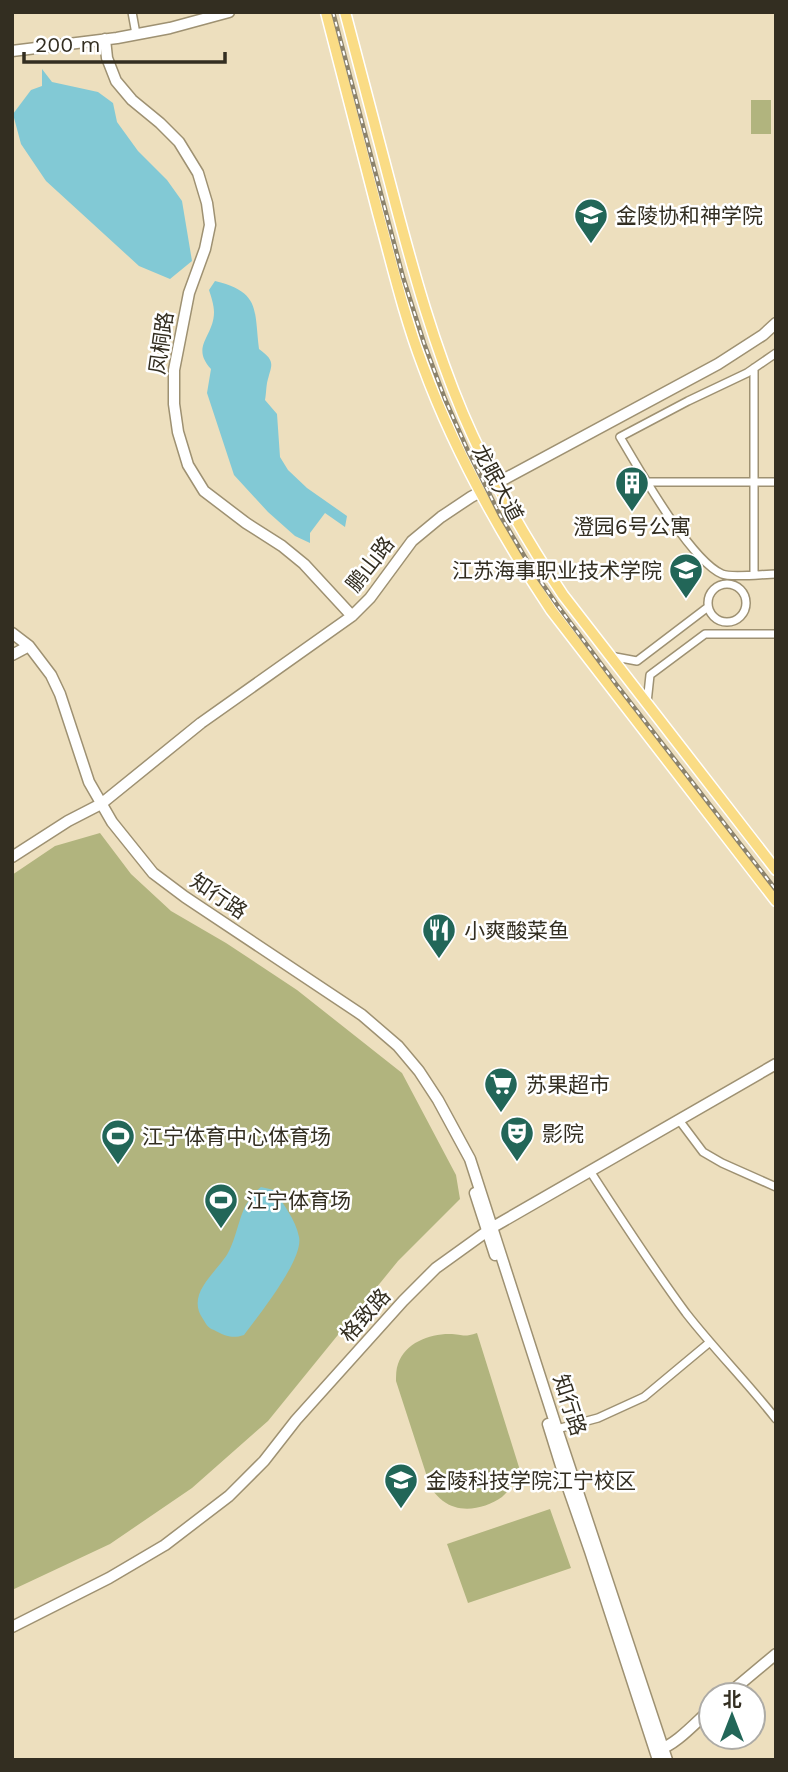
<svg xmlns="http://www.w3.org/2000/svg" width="788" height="1772" viewBox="0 0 788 1772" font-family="'Work Sans','Noto Sans SC',sans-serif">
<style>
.green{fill:#b1b47e}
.water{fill:#82c9d5}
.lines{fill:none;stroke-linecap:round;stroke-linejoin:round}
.street-casing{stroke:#9e9172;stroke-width:10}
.secondary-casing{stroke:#9e9172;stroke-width:13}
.primary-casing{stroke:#fff;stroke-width:13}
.street{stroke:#fff;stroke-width:7}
.secondary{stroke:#fff;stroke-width:10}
.primary{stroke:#fadc85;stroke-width:10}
.rail-casing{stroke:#8c836c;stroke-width:4.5}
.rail{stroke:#fff;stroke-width:2;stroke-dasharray:5;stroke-linecap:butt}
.labels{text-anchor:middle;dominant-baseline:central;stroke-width:5;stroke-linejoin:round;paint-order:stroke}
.poi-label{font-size:21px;fill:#332e21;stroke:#fff;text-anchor:start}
.street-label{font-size:21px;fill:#332e21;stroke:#fff}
</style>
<rect width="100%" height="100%" fill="#eddfbe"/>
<path class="green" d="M751,100H771V134H751Z
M100,833L131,874L171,911L226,943L297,990L402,1073L456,1175L460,1199L398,1261L268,1421L192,1488L110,1544L12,1590V875L55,846Z
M477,1333L523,1480C508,1484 512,1488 502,1497C485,1509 460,1514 443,1501C439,1498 435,1493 431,1489L396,1381C396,1376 396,1369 398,1364C405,1343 429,1334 449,1334C463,1334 462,1338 477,1333Z
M550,1509L571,1568L468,1603L447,1544Z"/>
<path class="water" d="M42,69L52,82L98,92L113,103L117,122L138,151L167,180L182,201L192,261L170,279L139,266L46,181L21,144L13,114L31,90L42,86Z
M215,281C261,292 254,310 259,349C277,362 271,365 267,383C266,389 266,395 265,400L277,414L280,457L288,470L307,488L347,516L345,527L325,513L310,533V543L295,536L268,512L234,475L207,393L211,369C190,346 214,337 214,312C214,305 211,296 209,290Z
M261,1187L274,1190C283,1204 296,1220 299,1237C304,1259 258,1316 244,1335C232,1339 225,1336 214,1330C208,1328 206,1324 203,1319C184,1292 221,1270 230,1249C241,1225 239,1205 261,1187Z"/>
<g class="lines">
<g class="street-casing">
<path id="street" d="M132,12L136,34
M776,353L747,373L688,401L620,437C639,469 690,560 722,574C731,578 764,574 776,574
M754,368V574
M646,482H776
M708 603a19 19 0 1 1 38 0a19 19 0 1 1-38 0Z
M610,656L637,661L708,607
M647,703L650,675L705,634H776
M679,1120L703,1152L722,1163L776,1187
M590,1171C621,1219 652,1267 686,1313C714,1349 747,1382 776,1419
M557,1429L598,1418L644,1397L710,1342"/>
</g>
<g class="secondary-casing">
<path id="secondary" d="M105,39L107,58L116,81L132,100L160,123L179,142L198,173L207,203L210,225L205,249L189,293L174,370V404L178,432L188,465L204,491L246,523L282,546L304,564L352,616
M12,51L117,38L170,28L229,12
M12,633L29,646L51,675L60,694L89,782L112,822L153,873L185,897L362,1015L398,1046L419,1071L438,1100L470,1159L557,1429L667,1760
M12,655L29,646
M12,857L68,821L101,804L201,723L352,616L370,598L412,541L441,517L471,497L718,364L763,335L776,323
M475,1193L495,1255
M548,1424L566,1482L590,1551L658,1760
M12,1627L109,1578L165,1545L229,1496L264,1461L296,1420L403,1301L436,1268L493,1227L776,1064
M727,1695L776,1654
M658,1750C676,1745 696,1722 711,1709"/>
</g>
<g class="primary-casing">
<path id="primary" d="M326,12C343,79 361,146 378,213C392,264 404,316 423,366C455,453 500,533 551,610L776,901
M345,12C362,76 379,139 395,202C414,274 434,345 463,414C490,477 525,538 563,595L776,870"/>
</g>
<use href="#street" class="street"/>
<use href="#secondary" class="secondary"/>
<use href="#primary" class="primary"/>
<g class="rail-casing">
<path id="rail" d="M333,12L403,277L424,343L445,399L468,451L500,515L532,569L558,606L616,684L776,890"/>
</g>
<use href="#rail" class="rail"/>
</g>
<defs>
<g id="university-pin" transform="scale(1.75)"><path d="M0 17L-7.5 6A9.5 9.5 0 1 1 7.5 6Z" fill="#226658" stroke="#fff"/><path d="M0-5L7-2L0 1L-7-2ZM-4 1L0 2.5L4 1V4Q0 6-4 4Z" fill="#fff"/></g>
<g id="building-pin" transform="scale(1.75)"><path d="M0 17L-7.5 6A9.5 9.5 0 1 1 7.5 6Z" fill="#226658" stroke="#fff"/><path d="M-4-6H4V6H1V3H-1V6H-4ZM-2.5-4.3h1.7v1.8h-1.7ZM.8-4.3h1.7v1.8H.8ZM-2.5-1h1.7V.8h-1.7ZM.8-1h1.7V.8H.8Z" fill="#fff"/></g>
<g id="restaurant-pin" transform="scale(1.75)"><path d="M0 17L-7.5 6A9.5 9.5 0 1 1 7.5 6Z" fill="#226658" stroke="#fff"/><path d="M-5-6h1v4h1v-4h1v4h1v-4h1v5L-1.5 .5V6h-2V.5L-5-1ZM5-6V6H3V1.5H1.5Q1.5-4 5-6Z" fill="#fff"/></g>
<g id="supermarket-pin" transform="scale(1.75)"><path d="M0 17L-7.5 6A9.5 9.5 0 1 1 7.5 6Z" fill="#226658" stroke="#fff"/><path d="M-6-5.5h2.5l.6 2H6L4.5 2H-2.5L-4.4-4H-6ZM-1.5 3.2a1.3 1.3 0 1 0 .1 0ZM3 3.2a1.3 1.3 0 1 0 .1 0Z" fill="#fff"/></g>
<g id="theatre-pin" transform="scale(1.75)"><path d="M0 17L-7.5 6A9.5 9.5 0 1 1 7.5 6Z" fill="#226658" stroke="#fff"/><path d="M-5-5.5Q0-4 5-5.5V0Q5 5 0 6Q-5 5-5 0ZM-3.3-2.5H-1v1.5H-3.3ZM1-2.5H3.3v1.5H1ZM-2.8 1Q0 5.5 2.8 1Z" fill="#fff"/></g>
<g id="stadium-pin" transform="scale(1.75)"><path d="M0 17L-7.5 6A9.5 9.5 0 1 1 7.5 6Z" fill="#226658" stroke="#fff"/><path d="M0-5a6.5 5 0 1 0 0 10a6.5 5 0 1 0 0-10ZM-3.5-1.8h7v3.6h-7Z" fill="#fff"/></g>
</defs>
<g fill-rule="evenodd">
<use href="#university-pin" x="591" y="215"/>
<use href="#building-pin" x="632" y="483"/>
<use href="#university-pin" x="686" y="570"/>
<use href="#restaurant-pin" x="439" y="930"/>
<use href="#supermarket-pin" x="501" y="1084"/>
<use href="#theatre-pin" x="517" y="1133"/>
<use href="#stadium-pin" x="118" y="1136"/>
<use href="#stadium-pin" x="221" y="1200"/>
<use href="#university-pin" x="401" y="1480"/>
</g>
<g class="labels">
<g class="poi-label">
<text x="616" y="215">金陵协和神学院</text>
<text x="632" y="526" text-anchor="middle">澄园6号公寓</text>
<text x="662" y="570" text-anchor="end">江苏海事职业技术学院</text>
<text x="464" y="930">小爽酸菜鱼</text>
<text x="526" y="1084">苏果超市</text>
<text x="542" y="1133">影院</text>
<text x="142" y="1136">江宁体育中心体育场</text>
<text x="246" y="1200">江宁体育场</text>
<text x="426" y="1480">金陵科技学院江宁校区</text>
</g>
<g class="street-label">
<text transform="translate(161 343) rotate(-82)">凤桐路</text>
<text transform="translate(498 483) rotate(62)">龙眠大道</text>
<text transform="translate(370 564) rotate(-52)">鹏山路</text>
<text transform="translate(219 896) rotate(34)">知行路</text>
<text transform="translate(365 1315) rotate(-48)">格致路</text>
<text transform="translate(570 1405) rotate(72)">知行路</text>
</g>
</g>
<rect width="788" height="1772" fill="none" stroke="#332e21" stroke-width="28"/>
<g transform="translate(732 1716)"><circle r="33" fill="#ffffff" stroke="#adaba6" stroke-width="2"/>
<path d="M0-5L12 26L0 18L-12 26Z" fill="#226658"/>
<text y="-10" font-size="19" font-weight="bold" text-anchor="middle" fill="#332e21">北</text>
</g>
<path d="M24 52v10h201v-10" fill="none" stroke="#332e21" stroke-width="3.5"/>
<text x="35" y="52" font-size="21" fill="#332e21" stroke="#ffffff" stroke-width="5" paint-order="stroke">200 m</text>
</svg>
